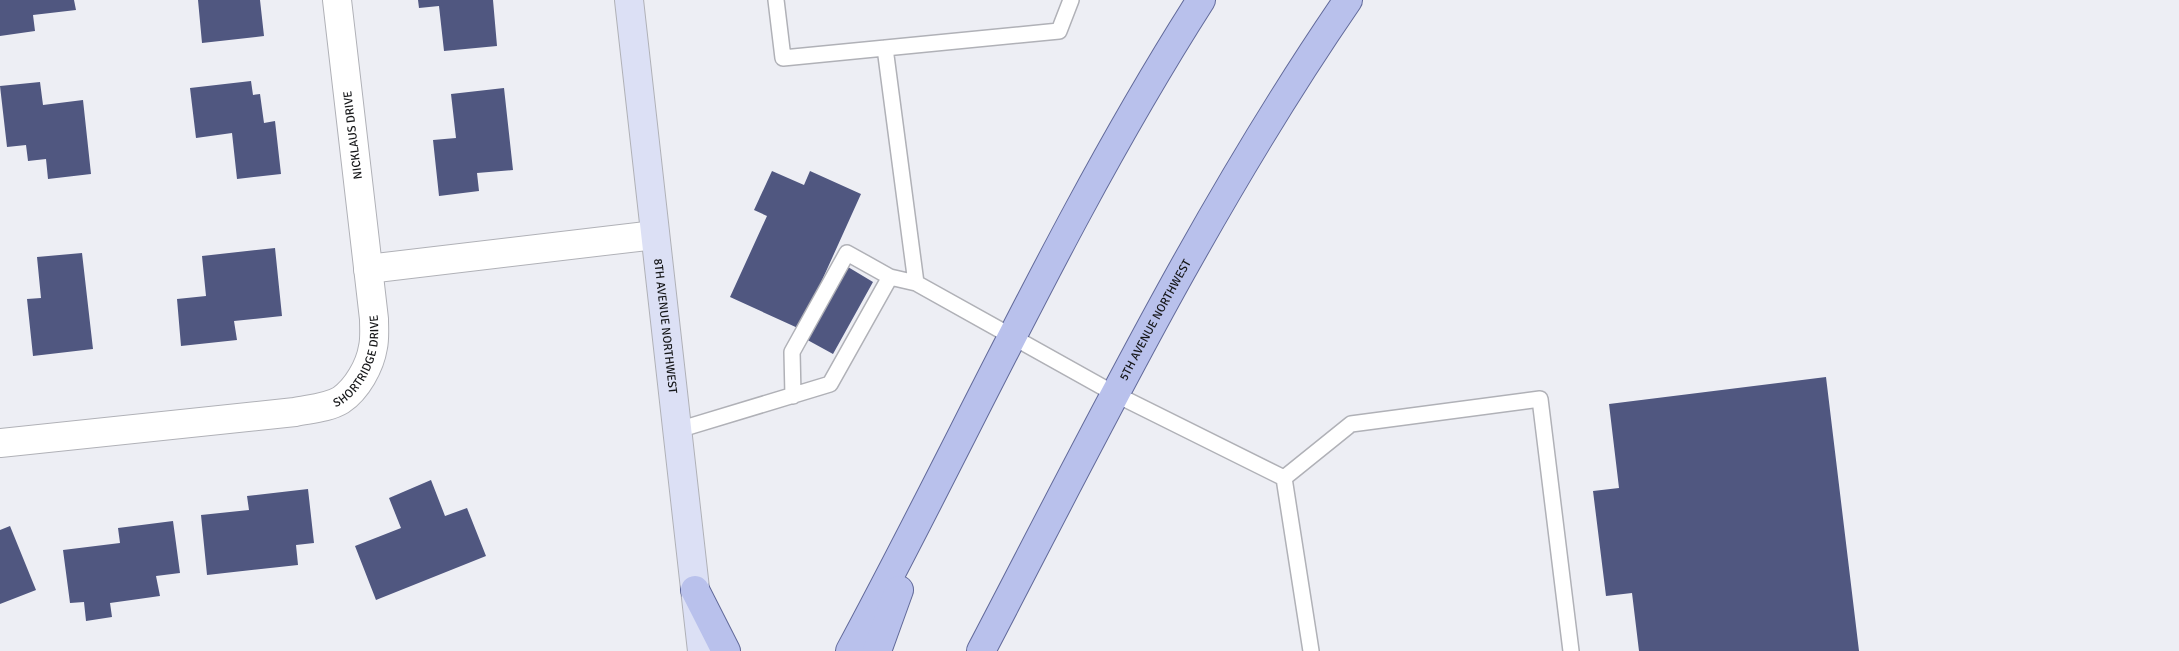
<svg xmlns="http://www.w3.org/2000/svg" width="2179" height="651" viewBox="0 0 2179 651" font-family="Signika,sans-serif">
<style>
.building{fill:#505780}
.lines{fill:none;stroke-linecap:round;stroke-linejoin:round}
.service-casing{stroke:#b0b1b7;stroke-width:18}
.minor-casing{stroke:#b0b1b7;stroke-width:30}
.secondary-casing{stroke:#b0b1b7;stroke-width:30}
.primary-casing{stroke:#626a9a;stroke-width:30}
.service{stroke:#fff;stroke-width:15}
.minor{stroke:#fff;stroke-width:28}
.secondary{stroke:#dce0f5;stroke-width:28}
.primary{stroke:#b9c1ec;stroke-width:28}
.labels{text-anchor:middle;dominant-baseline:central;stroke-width:5;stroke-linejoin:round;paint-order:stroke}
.street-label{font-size:12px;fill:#161719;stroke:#fff}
</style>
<rect width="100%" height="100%" fill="#edeef4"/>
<path class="building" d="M0,0H74L76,10L33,15L35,31L0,36Z
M198,0H260L264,36L202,43Z
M418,0H493L497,46L444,51L439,6L419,8Z
M251,81L253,95L260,94L264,123L275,121L281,174L237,179L232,133L196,138L190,88Z
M40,82L43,105L83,100L91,174L48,179L46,159L28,161L26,145L7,147L0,86Z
M504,88L513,170L477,173L479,191L439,196L433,140L456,138L451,94Z
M772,171L804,185L810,171L861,194L800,329L730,297L767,216L754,210Z
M275,248L282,316L234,321L237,340L181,346L177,299L206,296L202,256Z
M82,253L93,349L33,356L27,299L41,298L37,257Z
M843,264L873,282L833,354L802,337Z
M1826,377L1859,651H1639L1632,593L1606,596L1593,491L1619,488L1609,404Z
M431,480L445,516L467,508L486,556L376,600L355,546L401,528L389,498Z
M308,489L314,543L296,545L298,565L207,575L201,515L249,510L247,496Z
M173,521L180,573L156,576L160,596L110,603L112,617L86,621L84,602L70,603L63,550L120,543L118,528Z
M10,526L36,590L0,604V530Z"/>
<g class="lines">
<g class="service-casing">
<path id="service" d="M776,0L783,58L1059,31L1071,0
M885,48L916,283L1115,394L1284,478L1351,424L1540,399L1571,651
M793,396L792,352L847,253L890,277
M678,430L830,384L890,277L916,283
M1284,478L1311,651"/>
</g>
<g class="minor-casing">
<g id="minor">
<path d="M368,269L655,235"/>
<path id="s1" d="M0,443L295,412C309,409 328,408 341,400C357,389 370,366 373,347C375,338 374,328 374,319L337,0"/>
</g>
</g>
<g class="secondary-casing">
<g id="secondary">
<path id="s2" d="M629,0L702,651"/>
</g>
</g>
<g class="primary-casing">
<g id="primary">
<path d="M695,590L726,651"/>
<path d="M850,651C967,434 1068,208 1201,0"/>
<path d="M877,651L899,590"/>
<path id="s3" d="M981,651C1096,431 1207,205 1348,0"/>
</g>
</g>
<use href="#service" class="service"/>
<use href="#minor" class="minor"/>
<use href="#secondary" class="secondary"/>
<use href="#primary" class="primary"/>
</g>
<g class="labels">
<g class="street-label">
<text transform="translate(353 135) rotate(-97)">NICKLAUS DRIVE</text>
<text stroke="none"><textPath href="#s3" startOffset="374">5TH AVENUE NORTHWEST</textPath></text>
<text stroke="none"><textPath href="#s2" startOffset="328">8TH AVENUE NORTHWEST</textPath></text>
<text stroke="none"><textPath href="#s1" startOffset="388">SHORTRIDGE DRIVE</textPath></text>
</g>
</g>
</svg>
